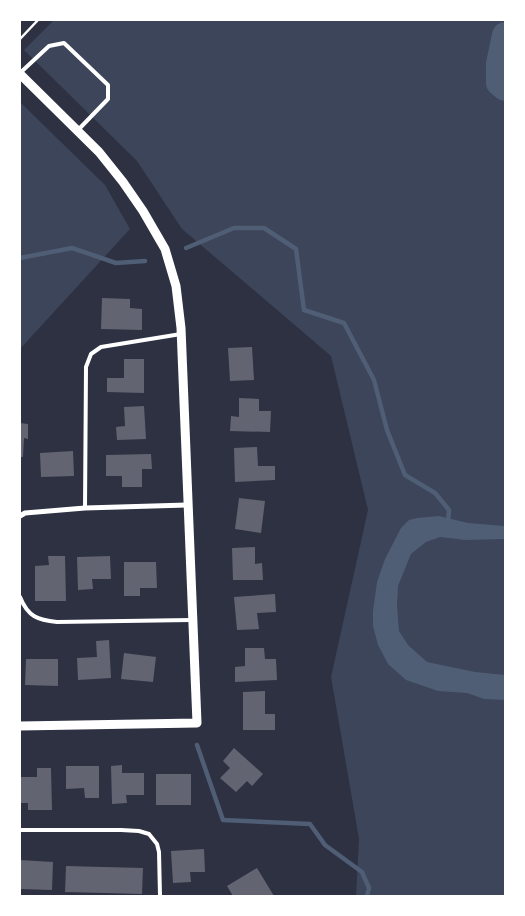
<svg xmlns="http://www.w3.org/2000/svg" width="525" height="916" viewBox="0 0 525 916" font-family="'Exo 2',sans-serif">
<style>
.green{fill:#3c4559}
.water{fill:#4f5d75}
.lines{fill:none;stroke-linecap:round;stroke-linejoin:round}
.stream{stroke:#4f5d75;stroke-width:4.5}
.river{stroke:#4f5d75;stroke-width:26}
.building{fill:#626471}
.path{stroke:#fff;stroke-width:2.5}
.service{stroke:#fff;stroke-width:4}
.minor{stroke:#fff;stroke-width:5}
.tertiary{stroke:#fff;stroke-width:9}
</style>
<rect width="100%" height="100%" fill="#2d3142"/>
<path class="green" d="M54,20H505V896H356L359,839L331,677L368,510L331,356L182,229L137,161L24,50Z
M20,102L105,185L130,229L20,349Z"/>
<path class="water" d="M439,516L468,523L505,526V539L465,540L440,537L426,542L411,554L398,586L397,606L399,631L408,645L427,662L475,672L505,675V700L484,699L467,693L438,691L406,680L388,664L378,645L373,626V611L377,582L385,559L401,528L409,520L417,518Z"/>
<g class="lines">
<path class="stream" d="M186,248L234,228H264L296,249L304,310L344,323L374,380L387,430L405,475L435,493L449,510L448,523
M20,258L72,248L116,263L145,261
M197,745L223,820L310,824L325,845L362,872L369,888L367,896"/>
<path class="river" d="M505,35L499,64V83L505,88"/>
</g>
<path class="building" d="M102,298L130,299V308L142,309V330L101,329Z
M252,347L254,380L230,381L228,348Z
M124,359H144V393L107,392V378H124Z
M239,398L259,399V411H271L270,432L230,431L231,416L239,417Z
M144,406L146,439L117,440L116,427L125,426L124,407Z
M20,423L28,424V439L24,438L23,457H20Z
M257,447L258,466H275V480L235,482L234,448Z
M73,451L74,476L41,477L40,453Z
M151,454L152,469H142V487H122V476H106V455Z
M239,498L265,501L261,533L235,529Z
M255,547V564L262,563L263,580H233L232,548Z
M48,556H65L66,601H35V566L49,565Z
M110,556L111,579H92L93,589L78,590L77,557Z
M124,562H156L157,588H140V596H124Z
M275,594L276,612L257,613L259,629L237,630L234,597Z
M109,640L111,678L78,680L77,658L97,657L96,641Z
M245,648H264L265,659H276L277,680L235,682V667L245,666Z
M124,653L156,657L153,682L121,679Z
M26,659H58V686L25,685Z
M265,691V714H275V730H243V692Z
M234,748L263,774L252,786L247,781L236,792L220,778L230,768L223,761Z
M122,765V773H144V795H126L127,803L112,804L111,766Z
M66,766H99V798H85L84,788L66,789Z
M37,768H51L52,810H28V803H20V777H37Z
M156,774H191V805H156Z
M204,849L205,872H190L191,882L173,883L171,851Z
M20,860L53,862L52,890L20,889Z
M66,866L143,868L142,894L65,892Z
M257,868L274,896H233L227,886Z"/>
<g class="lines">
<path class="path" d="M20,39L38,20"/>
<path class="service" d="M20,73L49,46L64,43L108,85V99L78,130
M85,508L86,367L91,354L101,347L181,334
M20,597C28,617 38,620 57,622L191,620
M20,830H121L139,831L149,834L157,844L159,852L160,896"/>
<path class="minor" d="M20,516L25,513L85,508L187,505"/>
<path class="tertiary" d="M20,74L99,152L123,182L143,211L165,249L176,286L181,328L197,723L20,726"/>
</g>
<rect width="525" height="916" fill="none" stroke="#ffffff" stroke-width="42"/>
</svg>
